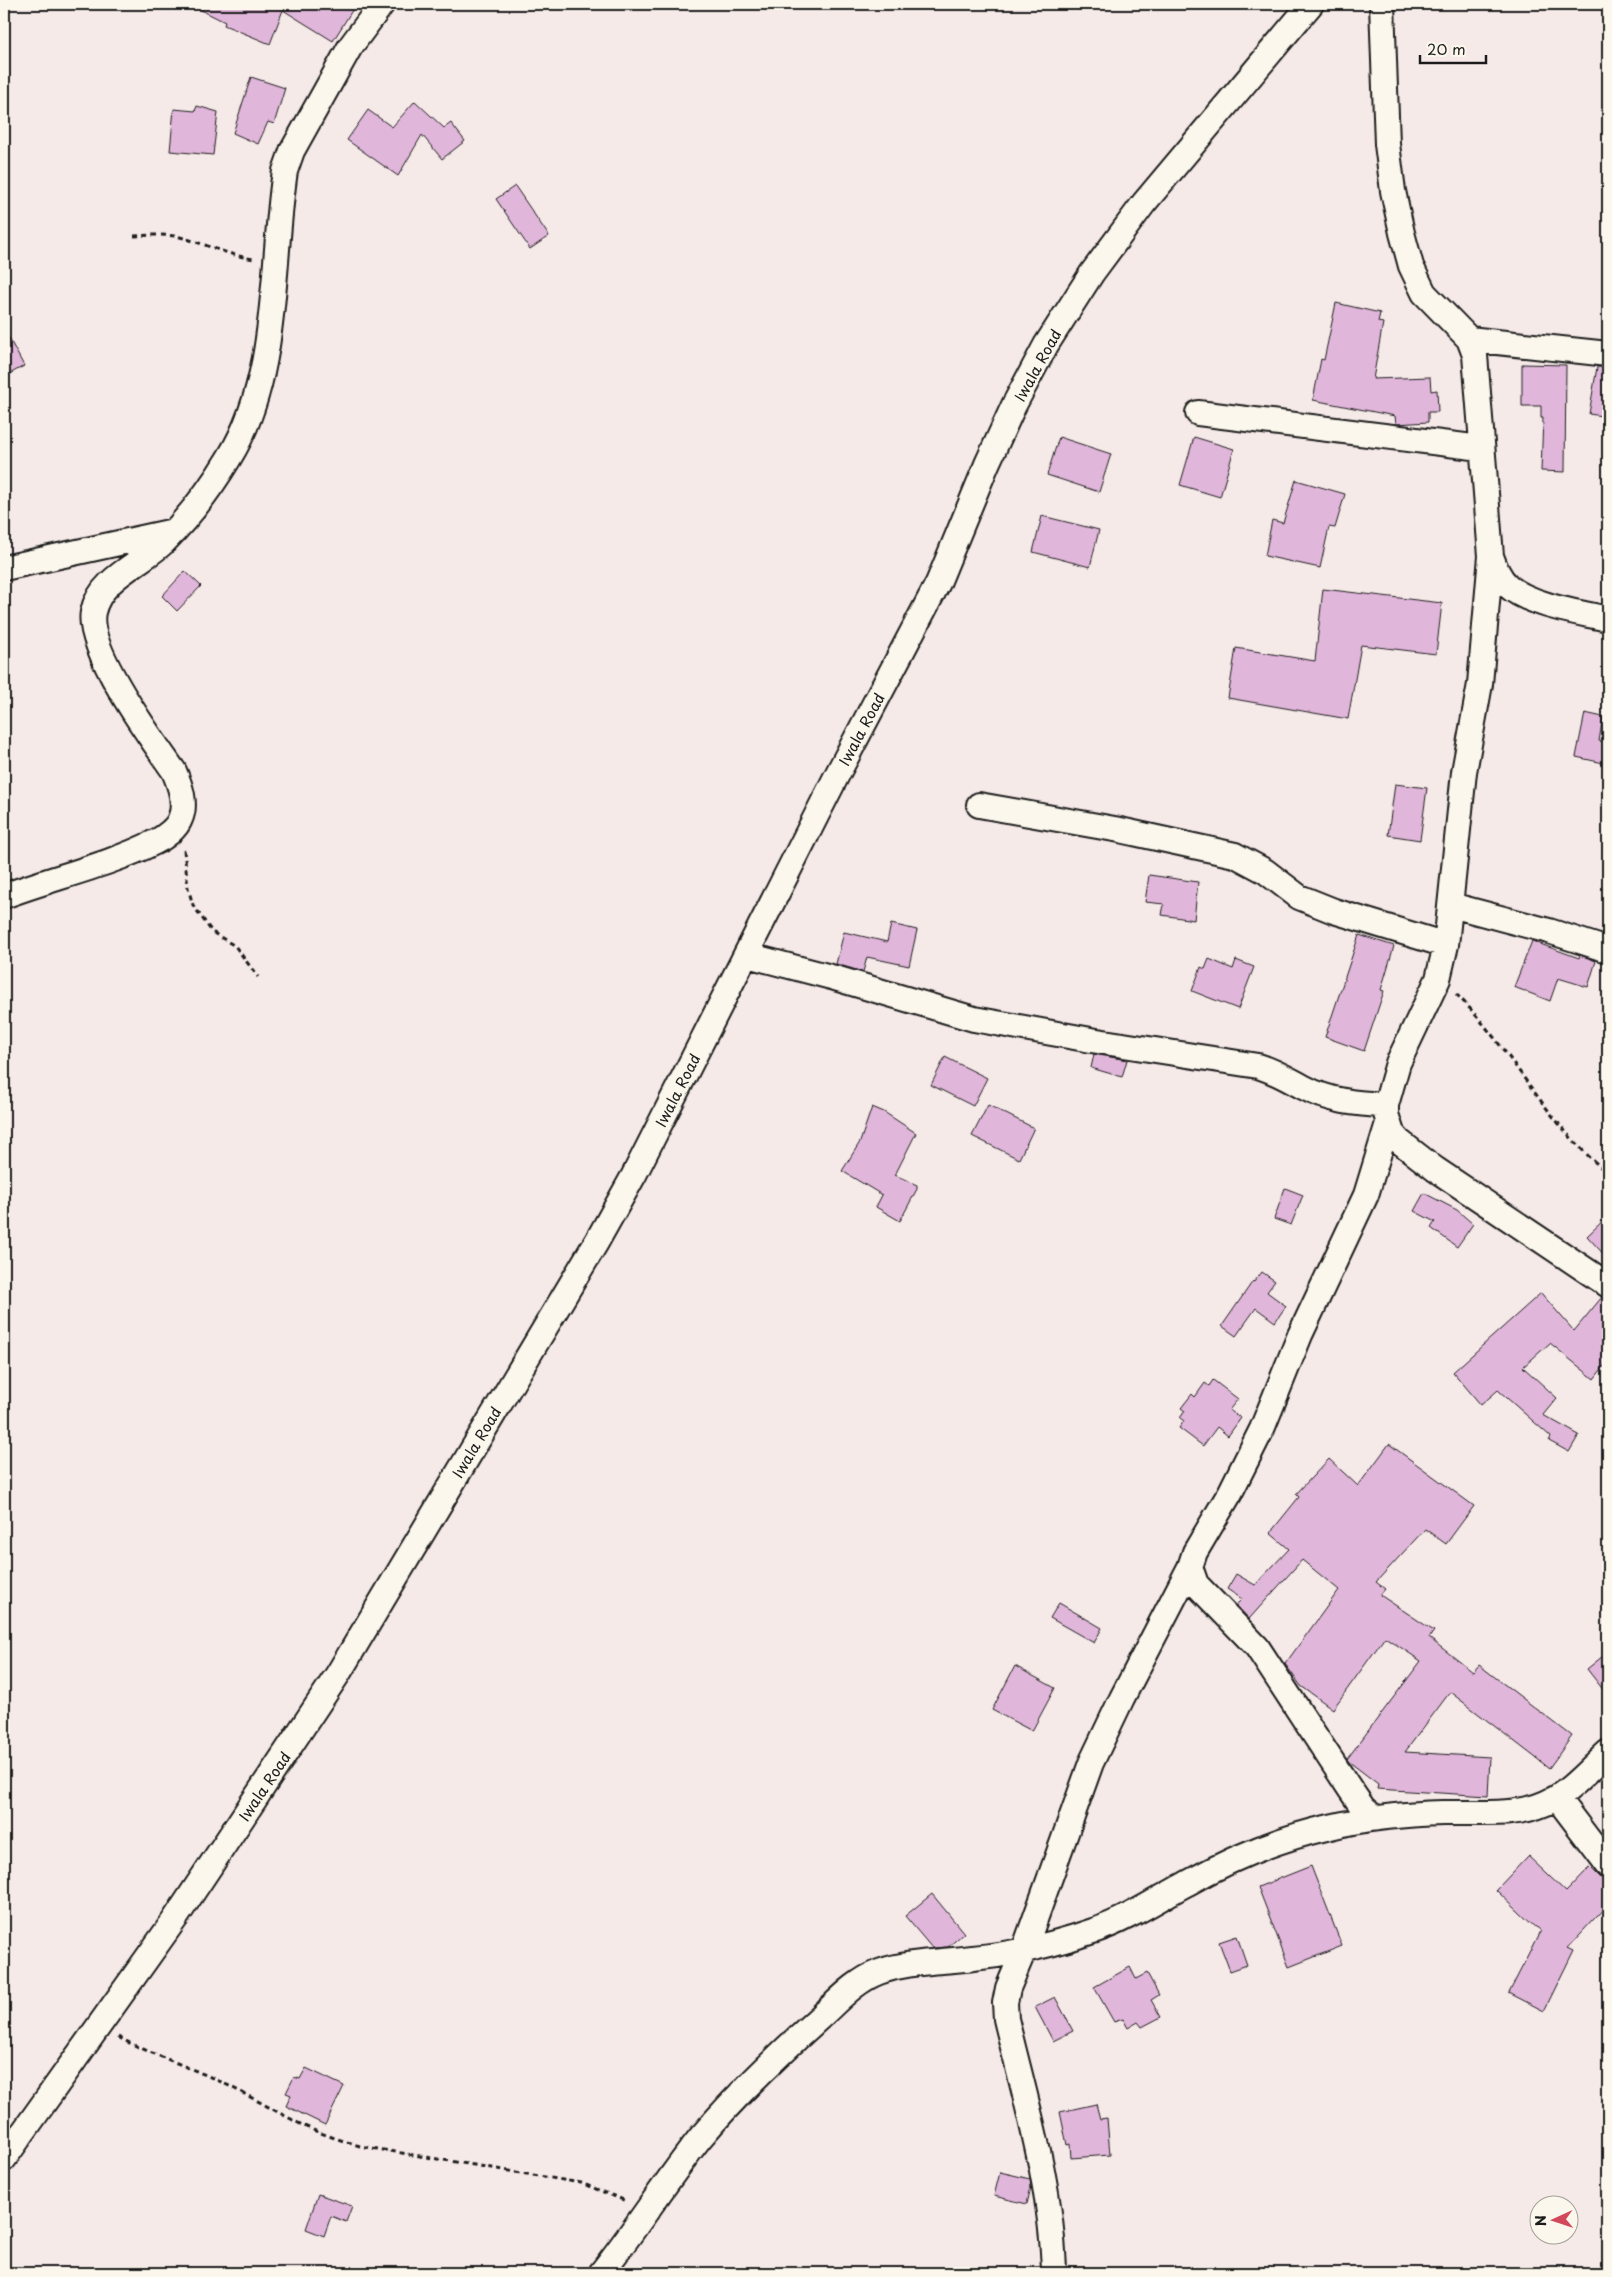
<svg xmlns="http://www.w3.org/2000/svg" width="1612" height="2277" viewBox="0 0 1612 2277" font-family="'Playpen Sans',sans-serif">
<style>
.building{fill:#e1b6db;stroke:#1c1c1c}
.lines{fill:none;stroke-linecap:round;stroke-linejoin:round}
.minor-casing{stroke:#1c1c1c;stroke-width:28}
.path{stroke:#1c1c1c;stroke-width:3;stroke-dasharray:5 4;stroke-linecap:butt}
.minor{stroke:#fbf7ec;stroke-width:24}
.labels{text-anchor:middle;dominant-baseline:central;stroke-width:5;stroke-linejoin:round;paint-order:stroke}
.street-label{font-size:15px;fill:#1c1c1c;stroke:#fbf7ec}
</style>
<rect width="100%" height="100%" fill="#f6eae9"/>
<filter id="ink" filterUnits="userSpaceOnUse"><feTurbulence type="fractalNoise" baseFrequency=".02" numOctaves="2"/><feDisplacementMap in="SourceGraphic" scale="10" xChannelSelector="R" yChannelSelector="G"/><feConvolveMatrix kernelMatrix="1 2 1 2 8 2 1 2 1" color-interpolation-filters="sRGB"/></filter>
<g filter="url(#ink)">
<path class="building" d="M189,4H356L333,41L283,10L270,44L224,25L225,22Z
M251,77L285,88L274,124L268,122L258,144L233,133Z
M415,101L444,128L451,123L465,141L442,159L422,135L398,176L347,140L368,110L392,127Z
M197,106L218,112L213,155L170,151L174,109L195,111Z
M515,186L549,236L530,249L496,199Z
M1336,303L1380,313L1378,322L1383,323L1373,379L1430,377L1431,391L1437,390L1438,412H1428V422L1396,424L1395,416L1313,400L1321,359L1324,360Z
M4,329L24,366L4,377Z
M1522,364L1566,365L1565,472L1541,471L1543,418H1541V406H1522Z
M1597,367H1608V417L1589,414Z
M1059,437L1111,454L1099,492L1047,475Z
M1194,437L1234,449L1220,497L1180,485Z
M1296,480L1345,494L1335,528L1329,527L1320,568L1265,556L1272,520L1283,523Z
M1042,516L1099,530L1090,567L1033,552Z
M185,571L201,586L177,611L162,596Z
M1323,589L1442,603L1436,654L1361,645L1348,719L1228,698L1236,648L1315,661Z
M1585,713L1603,717L1599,741L1608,742V764L1576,757Z
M1395,784L1427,788L1420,840L1388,835Z
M1149,875L1198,882L1194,920L1162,915L1164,904L1145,902Z
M891,924L917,930L909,966L867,957L863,972L836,964L844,932L887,942Z
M1359,935L1394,946L1381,990L1384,991L1364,1051L1325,1037Z
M1532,941L1579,958L1580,955L1596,961L1588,987L1558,978L1550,1001L1514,987Z
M1209,959L1233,969L1236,960L1254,967L1238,1009L1192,991L1201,967L1205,969Z
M1094,1054L1127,1060L1122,1077L1091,1068Z
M945,1057L987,1078L973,1106L931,1085Z
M988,1105L1034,1128L1019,1159L972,1136Z
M872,1107L884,1112L916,1133L895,1175L917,1185V1189L900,1221L876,1207L882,1195L842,1171L860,1142Z
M1285,1188L1303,1195L1291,1225L1274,1219Z
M1424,1193L1457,1210L1473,1224L1457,1247L1431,1228L1435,1222L1414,1211Z
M1608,1216V1259L1587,1236Z
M1262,1272L1275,1281L1267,1292L1286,1306L1275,1322L1256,1308L1236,1336L1222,1326L1253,1281L1254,1282Z
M1541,1293L1574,1331L1602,1297L1608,1299V1361L1594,1379L1550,1343L1523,1367L1557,1398L1543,1415L1579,1435L1569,1452L1549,1441L1551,1437L1498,1390L1481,1405L1453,1372Z
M1213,1380L1238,1399L1229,1410L1241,1418L1228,1436L1217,1427L1203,1446L1179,1428L1184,1421L1180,1418L1185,1411L1181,1408L1192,1394L1195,1397L1205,1383L1209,1386Z
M1389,1444L1474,1506L1446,1544L1425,1529L1376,1582L1385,1589L1380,1595L1434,1631L1429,1638L1473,1672L1479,1665L1572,1736L1549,1768L1450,1692L1405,1752L1490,1757L1488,1796L1377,1789L1378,1784L1348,1761L1347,1759L1421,1661L1385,1637L1333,1709L1301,1686L1285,1664L1339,1590L1302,1560L1249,1619L1236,1605L1242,1599L1227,1589L1236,1574L1255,1585L1289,1549L1270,1533L1299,1497L1296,1494L1329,1459L1358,1486Z
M1059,1603L1102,1628L1094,1643L1050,1618Z
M1608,1652V1696L1587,1669Z
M1015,1666L1055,1688L1032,1731L992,1710Z
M1528,1856L1566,1892L1590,1867L1608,1885V1904L1568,1947L1574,1950L1544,2011L1509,1993L1540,1932L1496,1890Z
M1311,1866L1342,1946L1289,1967L1258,1887Z
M932,1894L964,1933L948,1947L932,1948L905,1916Z
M1237,1936L1247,1965L1230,1971L1219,1942Z
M1130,1967L1136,1979L1147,1973L1159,1995L1151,2000L1161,2017L1142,2027L1138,2022L1128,2028L1123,2019L1114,2022L1094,1987Z
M1055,1997L1073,2031L1053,2041L1035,2007Z
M306,2068L344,2086L325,2125L286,2106L291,2095L286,2093L294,2077L300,2079Z
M1096,2104L1100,2119L1107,2118L1110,2155L1071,2158L1070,2144L1067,2145L1060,2112Z
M1000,2172L1030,2179L1031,2187L1027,2204L994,2196Z
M318,2194L352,2206L346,2222L331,2216L324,2236L306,2229Z"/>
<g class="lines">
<g class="minor-casing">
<path id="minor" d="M1382,4L1387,144L1393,191L1402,233L1411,266L1424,293L1469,339L1475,355L1491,556C1495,567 1499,578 1508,586C1529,605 1581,613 1608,619
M1469,339L1608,354
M1198,413L1481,448
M1491,556L1480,684L1464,772L1446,945L1438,979L1398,1063L1386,1105V1114L1392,1133L1399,1141L1435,1169L1608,1285
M4,568L174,531
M979,805L1120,830L1235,855L1265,871L1299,897L1334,911L1446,945
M4,896C54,877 107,866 155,842C164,838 177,828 180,819C187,804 180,785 174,771C152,740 85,648 93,612C100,578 141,564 164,542C189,517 211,488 229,458C280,376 271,262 285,171L292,151L350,47L382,4
M1451,905L1549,931L1608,950
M747,955L835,978L974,1019L1091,1040L1258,1066C1275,1071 1288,1079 1303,1087C1329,1101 1357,1104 1386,1105
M1557,1798L1608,1865
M1375,1818L1363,1808L1350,1789L1257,1647L1196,1584L1190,1567L1195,1552L1230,1493L1262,1429L1300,1335L1366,1195L1388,1123
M4,2159L175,1919L338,1674L597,1241L634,1175L838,773L938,583L987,464L1014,405L1046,345L1092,273L1144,203L1311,4
M601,2273C636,2229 665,2182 700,2138C736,2095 777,2056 818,2019C837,2002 855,1981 879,1972C909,1961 942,1962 973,1958C1015,1954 1056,1944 1096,1930C1128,1919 1156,1900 1186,1884C1230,1859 1281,1838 1330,1827C1367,1818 1405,1814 1443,1813C1480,1812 1521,1818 1554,1799C1573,1789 1592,1766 1608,1752
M1054,2273C1052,2187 1026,2102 1006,2019L1005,2003L1008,1988L1024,1950L1091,1763L1122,1698L1190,1567"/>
</g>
<path class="path" d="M134,236C150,235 165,234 180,237C206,244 227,255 254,259
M184,850L188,888L193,905L212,932L235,946L258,977
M1456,994C1512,1049 1546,1124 1608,1173
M118,2037C150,2054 185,2065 219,2081C244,2093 268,2107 293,2120C314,2132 337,2139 360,2146L581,2183L626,2201"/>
<use href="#minor" class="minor"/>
</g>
</g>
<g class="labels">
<g class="street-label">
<text transform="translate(1037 365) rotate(-61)">Iwala Road</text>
<text transform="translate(861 729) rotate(-62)">Iwala Road</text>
<text transform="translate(677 1090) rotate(-63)">Iwala Road</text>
<text transform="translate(476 1442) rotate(-59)">Iwala Road</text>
<text transform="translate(264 1786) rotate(-56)">Iwala Road</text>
</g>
</g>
<rect width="1612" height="2277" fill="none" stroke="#fbf7ec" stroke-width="20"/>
<rect x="10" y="10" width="1592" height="2257" fill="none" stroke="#1c1c1c" stroke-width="2" filter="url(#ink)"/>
<g transform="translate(1554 2220) rotate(267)"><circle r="24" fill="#fbf7ec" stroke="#a29f99"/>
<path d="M0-4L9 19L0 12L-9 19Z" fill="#d1495b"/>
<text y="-8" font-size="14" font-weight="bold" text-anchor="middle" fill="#1c1c1c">N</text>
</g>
<path d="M1420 55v8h66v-8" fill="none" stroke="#1c1c1c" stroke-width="2.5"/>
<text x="1427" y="55" font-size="15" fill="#1c1c1c" stroke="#fbf7ec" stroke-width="4" paint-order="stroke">20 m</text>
</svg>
